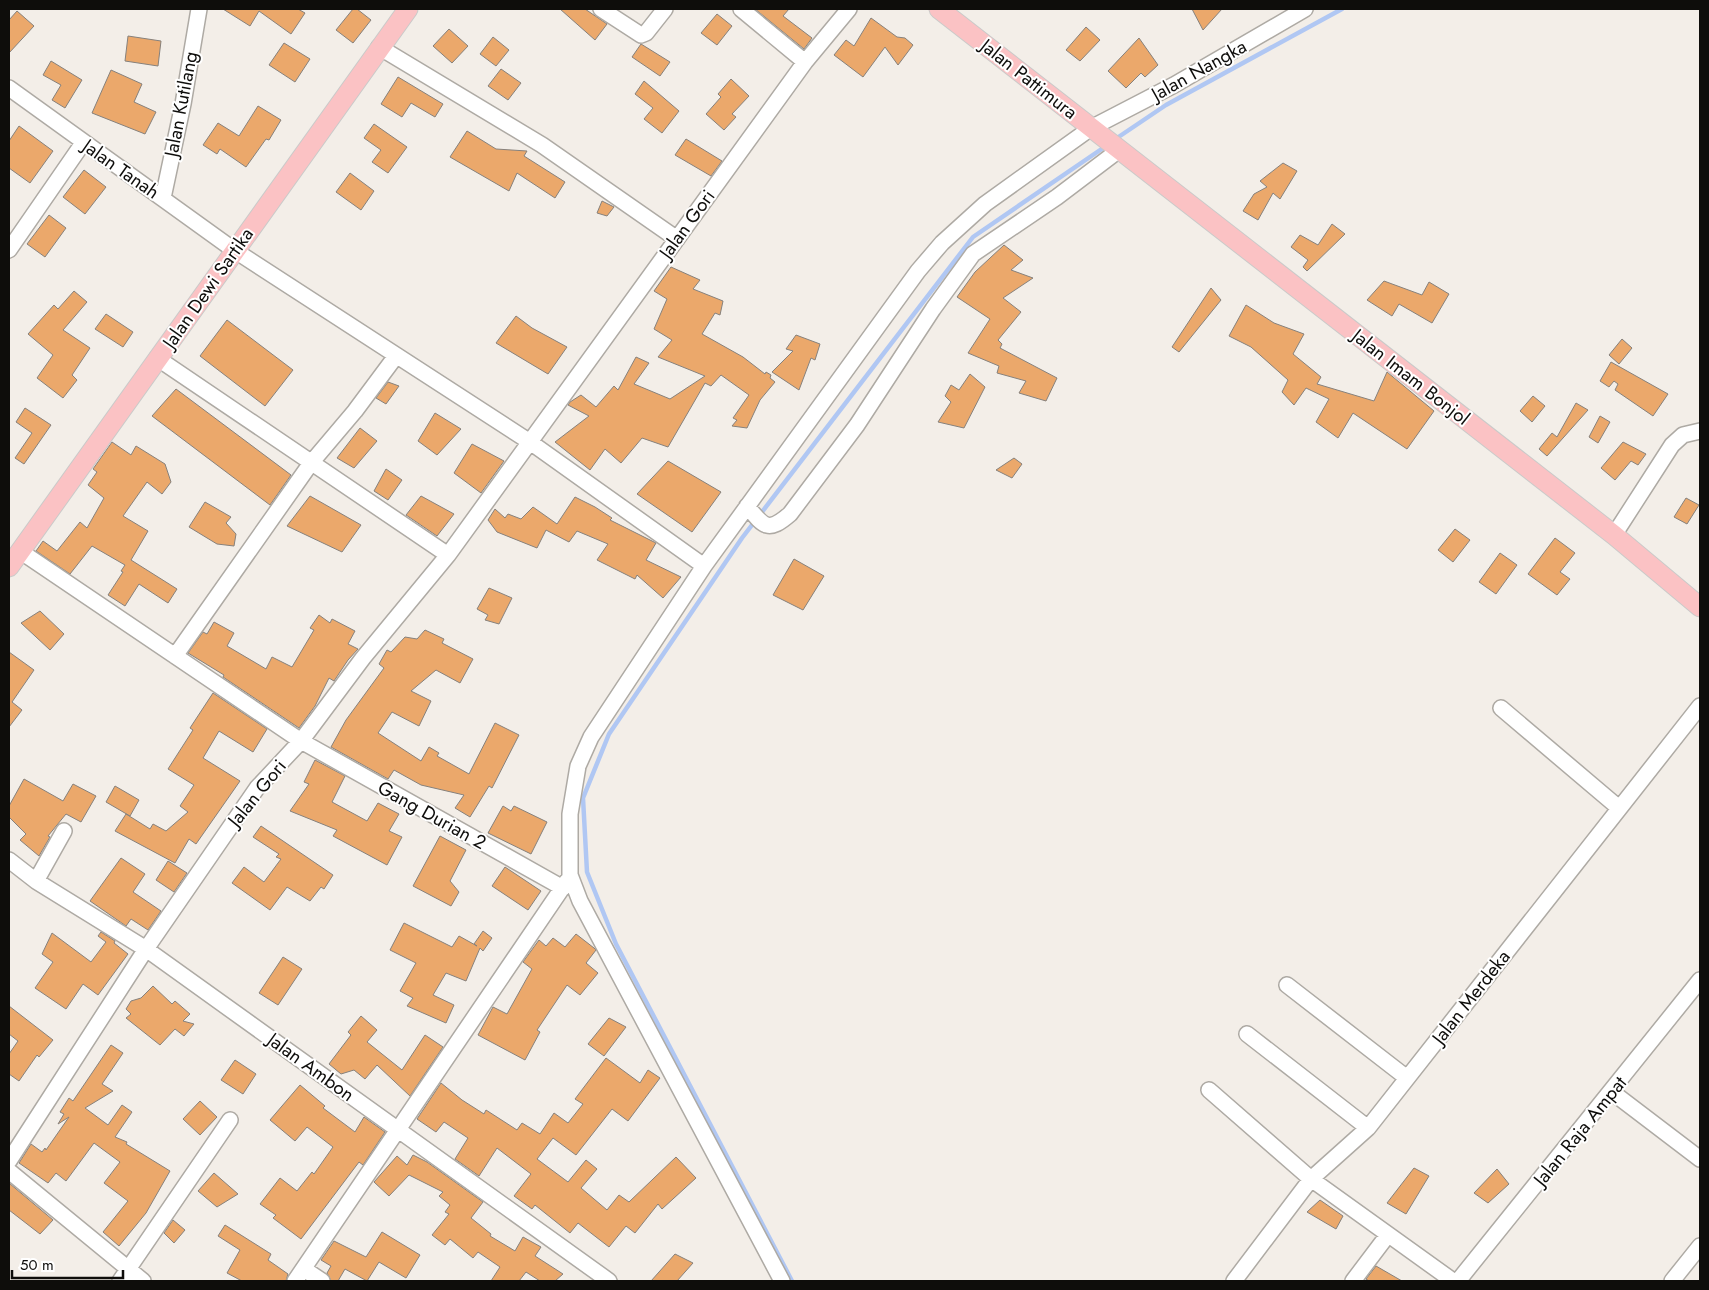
<svg xmlns="http://www.w3.org/2000/svg" width="1709" height="1290" viewBox="0 0 1709 1290" font-family="Jost,sans-serif">
<style>
.lines{fill:none;stroke-linecap:round;stroke-linejoin:round}
.stream{stroke:#b0c7f3;stroke-width:4.5}
.building{fill:#eba86b;stroke:#86817c}
.minor-casing{stroke:#aeaaa4;stroke-width:18}
.major-casing{stroke:#cacac9;stroke-width:21}
.minor{stroke:#fff;stroke-width:15}
.major{stroke:#fbc2c4;stroke-width:19}
.labels{text-anchor:middle;dominant-baseline:central;stroke-width:4;stroke-linejoin:round;paint-order:stroke}
.street-label{font-size:19px;fill:#0e0d0b;stroke:#fff}
</style>
<rect width="100%" height="100%" fill="#f3eee8"/>
<g class="lines">
<path class="stream" d="M1114,140L1166,105L1342,9
M792,1281L616,944L587,872L583,798L609,734L742,538L973,237L1106,146"/>
</g>
<path class="building" d="M223,9H298L305,13L291,34L259,11L250,26Z
M353,9H357L371,20L353,43L336,30Z
M560,9H585L607,24L595,40Z
M755,9H789L783,16L812,38L804,49Z
M1192,9H1222L1203,30Z
M17,11L34,26L9,53V20Z
M717,14L732,26L717,45L701,33Z
M871,18L897,37L905,38L913,45L898,65L885,47L863,77L834,55L846,40L854,46Z
M1086,27L1100,40L1080,61L1066,50Z
M449,29L468,46L452,63L433,46Z
M128,36L161,41L158,66L125,61Z
M493,37L509,50L496,66L480,54Z
M1139,38L1158,65L1145,77L1141,73L1126,88L1108,71Z
M284,43L310,59L295,82L269,65Z
M641,44L670,62L660,76L632,57Z
M51,61L82,80L65,108L52,100L61,85L43,75Z
M501,69L521,83L508,100L488,86Z
M111,70L142,84L134,102L156,112L145,134L92,113Z
M398,77L443,104L435,117L411,103L402,117L381,104Z
M731,79L749,96L732,114L736,117L724,130L706,114L721,97L718,94Z
M644,81L679,111L662,133L644,119L653,108L635,94Z
M258,106L281,120L269,140L266,139L246,167L220,149L217,154L203,145L218,123L239,136Z
M374,124L407,147L388,173L372,162L381,150L364,138Z
M19,126L53,151L30,183L9,168V141Z
M467,131L496,149L527,151L524,156L565,182L555,198L517,173L509,191L450,157Z
M686,139L722,161L711,176L675,155Z
M1283,163L1297,171L1280,199L1273,193L1258,220L1243,211L1254,194L1267,187L1260,181Z
M84,170L106,187L85,214L63,197Z
M350,173L374,191L361,210L336,192Z
M602,201L614,207L607,216L597,213Z
M49,215L66,228L45,257L27,244Z
M1332,224L1345,234L1307,271L1303,267L1308,260L1291,247L1300,235L1318,245Z
M1004,245L1023,260L1011,270L1033,278L1003,298L1021,312L998,340L1002,344L1000,348L1057,378L1046,401L1019,393L1026,381L997,373L999,366L968,353L990,319L957,297L975,272Z
M671,267L700,280L693,289L723,301L720,315L715,313L702,334L743,357L765,374L766,372L771,375L770,378L775,382L760,400L747,428L732,426L737,420L733,418L749,395L721,375L711,386L705,383L668,447L642,438L621,463L605,449L590,470L555,442L589,416L568,405L570,402L581,395L596,407L614,386L618,390L636,357L649,363L634,384L670,399L705,376L658,357L672,340L654,329L667,299L654,291Z
M1384,281L1422,295L1429,282L1449,294L1432,323L1399,304L1392,316L1367,300Z
M1211,288L1221,300L1179,352L1172,347Z
M74,291L87,302L63,330L90,348L72,375L77,380L63,398L37,378L53,355L28,334L54,305L58,309Z
M1246,305L1274,323L1304,334L1293,354L1321,377L1317,384L1374,401L1387,372L1434,411L1407,449L1353,413L1338,438L1316,422L1329,399L1306,388L1294,405L1282,392L1288,380L1251,347L1229,336Z
M106,314L133,332L123,347L95,329Z
M516,316L532,328L567,347L548,374L496,343Z
M227,320L293,370L265,406L200,356Z
M796,335L820,344L815,360L811,358L799,390L772,372L793,351L786,349Z
M1622,339L1632,348L1619,364L1609,355Z
M1611,362L1668,394L1653,416L1615,390L1618,384L1614,381L1609,387L1600,381Z
M970,374L985,387L964,428L938,422L951,402L945,396L951,385L959,390Z
M388,382L399,386L386,404L376,398Z
M176,389L291,475L270,505L152,416Z
M1533,396L1545,406L1532,422L1520,411Z
M1576,403L1588,410L1547,456L1539,449L1552,433L1557,437Z
M25,408L51,425L24,464L15,458L32,433L16,422Z
M435,413L461,429L437,455L418,441Z
M1600,416L1610,422L1598,443L1589,437Z
M360,428L377,441L354,468L337,458Z
M112,442L131,455L136,446L165,464L171,482L162,494L147,482L123,516L148,531L131,560L177,589L168,603L139,584L125,606L108,595L123,572L121,571L125,565L92,546L70,574L36,551L43,541L57,551L80,522L87,528L104,498L88,485L97,472L93,469Z
M1623,442L1646,454L1638,465L1631,461L1615,480L1601,468Z
M472,444L504,461L481,493L454,473Z
M1014,458L1022,464L1012,478L996,470Z
M668,461L721,492L692,532L637,494Z
M386,469L402,480L388,500L374,491Z
M310,496L361,525L342,552L287,526Z
M421,496L454,514L437,536L406,515Z
M575,497L595,507L612,518L610,520L656,543L646,560L681,577L663,598L637,575L635,579L597,560L608,544L577,531L569,542L546,530L537,548L497,532L488,520L495,509L505,518L508,514L521,519L533,507L557,524Z
M1686,498L1699,505L1687,524L1674,517Z
M205,502L231,517L226,523L236,534L234,546L217,544L189,527Z
M1455,529L1470,540L1453,562L1438,550Z
M1555,538L1575,553L1560,572L1570,579L1557,595L1528,574Z
M1500,553L1517,565L1496,594L1479,582Z
M794,559L824,576L803,610L773,595Z
M489,588L512,598L499,624L485,620L488,615L477,609Z
M40,611L64,634L50,650L21,623Z
M319,615L330,623L332,619L355,631L348,644L358,649L348,660L334,681L329,678L315,706L299,728L223,677L224,675L188,653L203,632L207,634L214,622L234,633L227,646L266,669L272,657L292,667L314,630L310,628Z
M425,630L444,639L442,643L473,659L460,683L436,670L411,691L431,701L419,726L392,712L378,733L421,761L429,747L439,753L437,756L469,774L495,723L519,735L492,788L489,786L470,817L455,808L464,795L421,785L394,770L388,779L331,747L346,720L384,668L379,664L387,650L391,652L405,637L417,639Z
M9,652L34,670L12,702L22,710L9,727Z
M213,693L267,729L253,752L219,731L203,758L240,781L196,844L189,839L175,863L115,831L126,814L150,829L153,824L166,831L188,812L180,806L194,785L168,769L193,730L190,728Z
M315,760L345,776L332,802L367,821L378,803L399,814L389,831L402,837L387,865L333,836L337,830L290,811L309,784L304,782Z
M24,779L63,801L73,784L96,796L81,822L66,814L48,836L50,837L39,856L20,840L26,834L9,817V806Z
M115,786L139,800L130,816L106,802Z
M503,806L511,811L514,806L547,822L531,854L488,833Z
M261,826L333,875L324,889L321,887L310,901L287,887L270,910L232,883L244,867L264,882L281,859L276,857L279,854L253,837Z
M440,836L466,850L450,881L459,892L451,906L413,886Z
M121,858L145,874L133,892L161,911L148,930L131,919L126,926L90,901Z
M168,861L187,873L174,892L156,880Z
M505,867L541,891L528,910L492,886Z
M404,923L452,947L459,936L477,946L474,944L483,931L492,938L483,951L480,948L466,981L446,973L433,995L454,1005L446,1023L407,1006L413,998L400,991L416,963L390,950Z
M101,932L115,941L114,943L128,954L98,995L83,984L66,1009L35,988L53,962L42,954L52,933L91,962L106,942L98,936Z
M576,934L594,948L596,950L586,963L598,973L580,995L567,985L537,1030L540,1032L525,1060L478,1035L493,1007L507,1014L532,969L523,962L539,940L546,946L553,938L565,947Z
M283,957L302,969L278,1005L259,993Z
M153,986L172,1004L175,1001L190,1014L183,1021L194,1024L184,1036L175,1029L160,1045L126,1018L131,1014L126,1009L131,1001L141,998Z
M9,1006L53,1040L39,1057L37,1055L19,1081L9,1074V1054L18,1041L9,1034Z
M361,1016L377,1030L367,1042L402,1070L425,1035L443,1047L410,1096L377,1065L365,1079L354,1070L341,1074L329,1064L351,1035L348,1032Z
M609,1018L626,1027L604,1056L588,1044Z
M111,1045L123,1053L102,1084L113,1091L85,1108L108,1125L122,1105L132,1112L115,1137L127,1142L126,1144L170,1171L146,1213L119,1246L103,1232L128,1201L104,1183L120,1162L94,1143L66,1181L56,1173L48,1183L19,1163L31,1144L42,1152L45,1148L46,1150L69,1117L58,1124L64,1114L60,1112L69,1098L73,1101Z
M606,1058L640,1083L648,1070L660,1078L628,1121L612,1109L576,1155L553,1138L537,1159L568,1182L586,1160L597,1169L581,1188L607,1210L619,1195L629,1202L676,1157L696,1178L662,1209L658,1204L635,1233L626,1226L609,1247L578,1223L570,1233L535,1205L532,1209L514,1196L531,1174L497,1148L479,1176L455,1159L468,1138L444,1122L436,1132L417,1119L441,1083L462,1100L484,1114L486,1110L517,1130L522,1123L540,1134L554,1113L568,1123L583,1104L575,1099Z
M235,1060L256,1074L243,1094L221,1080Z
M300,1085L325,1106L323,1108L355,1132L364,1117L385,1132L363,1165L359,1162L301,1239L273,1218L276,1215L260,1204L280,1178L297,1191L312,1172L314,1174L333,1147L307,1127L295,1141L270,1120Z
M200,1101L217,1117L200,1135L183,1119Z
M413,1155L427,1162L483,1202L471,1218L491,1234L490,1236L515,1251L523,1237L541,1247L535,1256L563,1274L555,1281H540L526,1272L519,1281H491L500,1267L478,1252L473,1258L450,1239L445,1245L432,1235L449,1214L445,1212L450,1205L439,1196L443,1192L409,1175L389,1196L374,1182L397,1156L407,1165Z
M1414,1168L1429,1176L1406,1214L1387,1203Z
M1497,1169L1509,1184L1488,1203L1474,1193Z
M214,1173L238,1194L217,1207L198,1191Z
M9,1183L53,1220L40,1234L9,1210Z
M1320,1200L1343,1216L1336,1229L1307,1212Z
M173,1220L185,1230L174,1243L164,1233Z
M225,1225L271,1254L268,1260L288,1274L286,1281H242L227,1273L240,1250L218,1236Z
M382,1232L420,1255L406,1278L379,1262L367,1281L345,1269L338,1281H331L327,1273L331,1266L321,1260L334,1241L366,1257Z
M675,1254L693,1263L677,1281H651Z
M1376,1266L1402,1281H1369L1366,1279Z"/>
<g class="lines">
<g class="minor-casing">
<path id="minor" d="M601,9L641,35L646,33L665,9
M741,9L805,62
M379,47L542,145L677,239
M9,88L234,250L530,442L704,566
M163,198L183,104L199,9
M9,250L83,143
M157,358L448,555
M747,506C764,527 768,533 790,514L857,425L933,309L973,254L1057,197L1119,150
M1614,535L1672,445L1683,435L1700,431
M20,551L301,741L563,888
M175,656L311,463L355,411L396,356
M1501,708L1619,808
M9,860L36,881L146,949L609,1281
M36,881L64,831
M1287,985L1407,1078
M1247,1034L1368,1128
M1209,1090L1311,1179L1453,1281
M1612,1092L1700,1159
M9,1161L146,949L257,788L301,741L363,658L448,555L805,62L849,9
M9,1171L143,1281
M304,1269L322,1281
M120,1281L230,1120
M295,1281L567,881
M782,1281L580,901L570,875V814L578,766L591,737L704,566L918,271L942,243L985,204L1091,128L1174,85L1305,9
M1234,1281L1311,1179L1368,1128L1700,706
M1353,1281L1387,1236
M1458,1281L1700,980
M1672,1281L1700,1246"/>
</g>
<g class="major-casing">
<path id="major" d="M939,9L1614,535L1700,607
M9,567L408,9"/>
</g>
<use href="#minor" class="minor"/>
<use href="#major" class="major"/>
</g>
<g class="labels">
<g class="street-label">
<text transform="translate(1199 70) rotate(-29)">Jalan Nangka</text>
<text transform="translate(1029 79) rotate(38)">Jalan Pattimura</text>
<text transform="translate(181 104) rotate(-79)">Jalan Kutilang</text>
<text transform="translate(121 169) rotate(35)">Jalan Tanah</text>
<text transform="translate(687 224) rotate(-54)">Jalan Gori</text>
<text transform="translate(208 288) rotate(-55)">Jalan Dewi Sartika</text>
<text transform="translate(1411 377) rotate(38)">Jalan Imam Bonjol</text>
<text transform="translate(257 793) rotate(-51)">Jalan Gori</text>
<text transform="translate(432 815) rotate(29)">Gang Durian 2</text>
<text transform="translate(1471 997) rotate(-52)">Jalan Merdeka</text>
<text transform="translate(311 1067) rotate(36)">Jalan Ambon</text>
<text transform="translate(1580 1131) rotate(-51)">Jalan Raja Ampat</text>
</g>
</g>
<rect width="1709" height="1290" fill="none" stroke="#0e0d0b" stroke-width="20"/>
<path d="M12 1270v8h111v-8" fill="none" stroke="#0e0d0b" stroke-width="2.5"/>
<text x="20" y="1270" font-size="15" fill="#0e0d0b" stroke="#ffffff" stroke-width="4" paint-order="stroke">50 m</text>
</svg>
